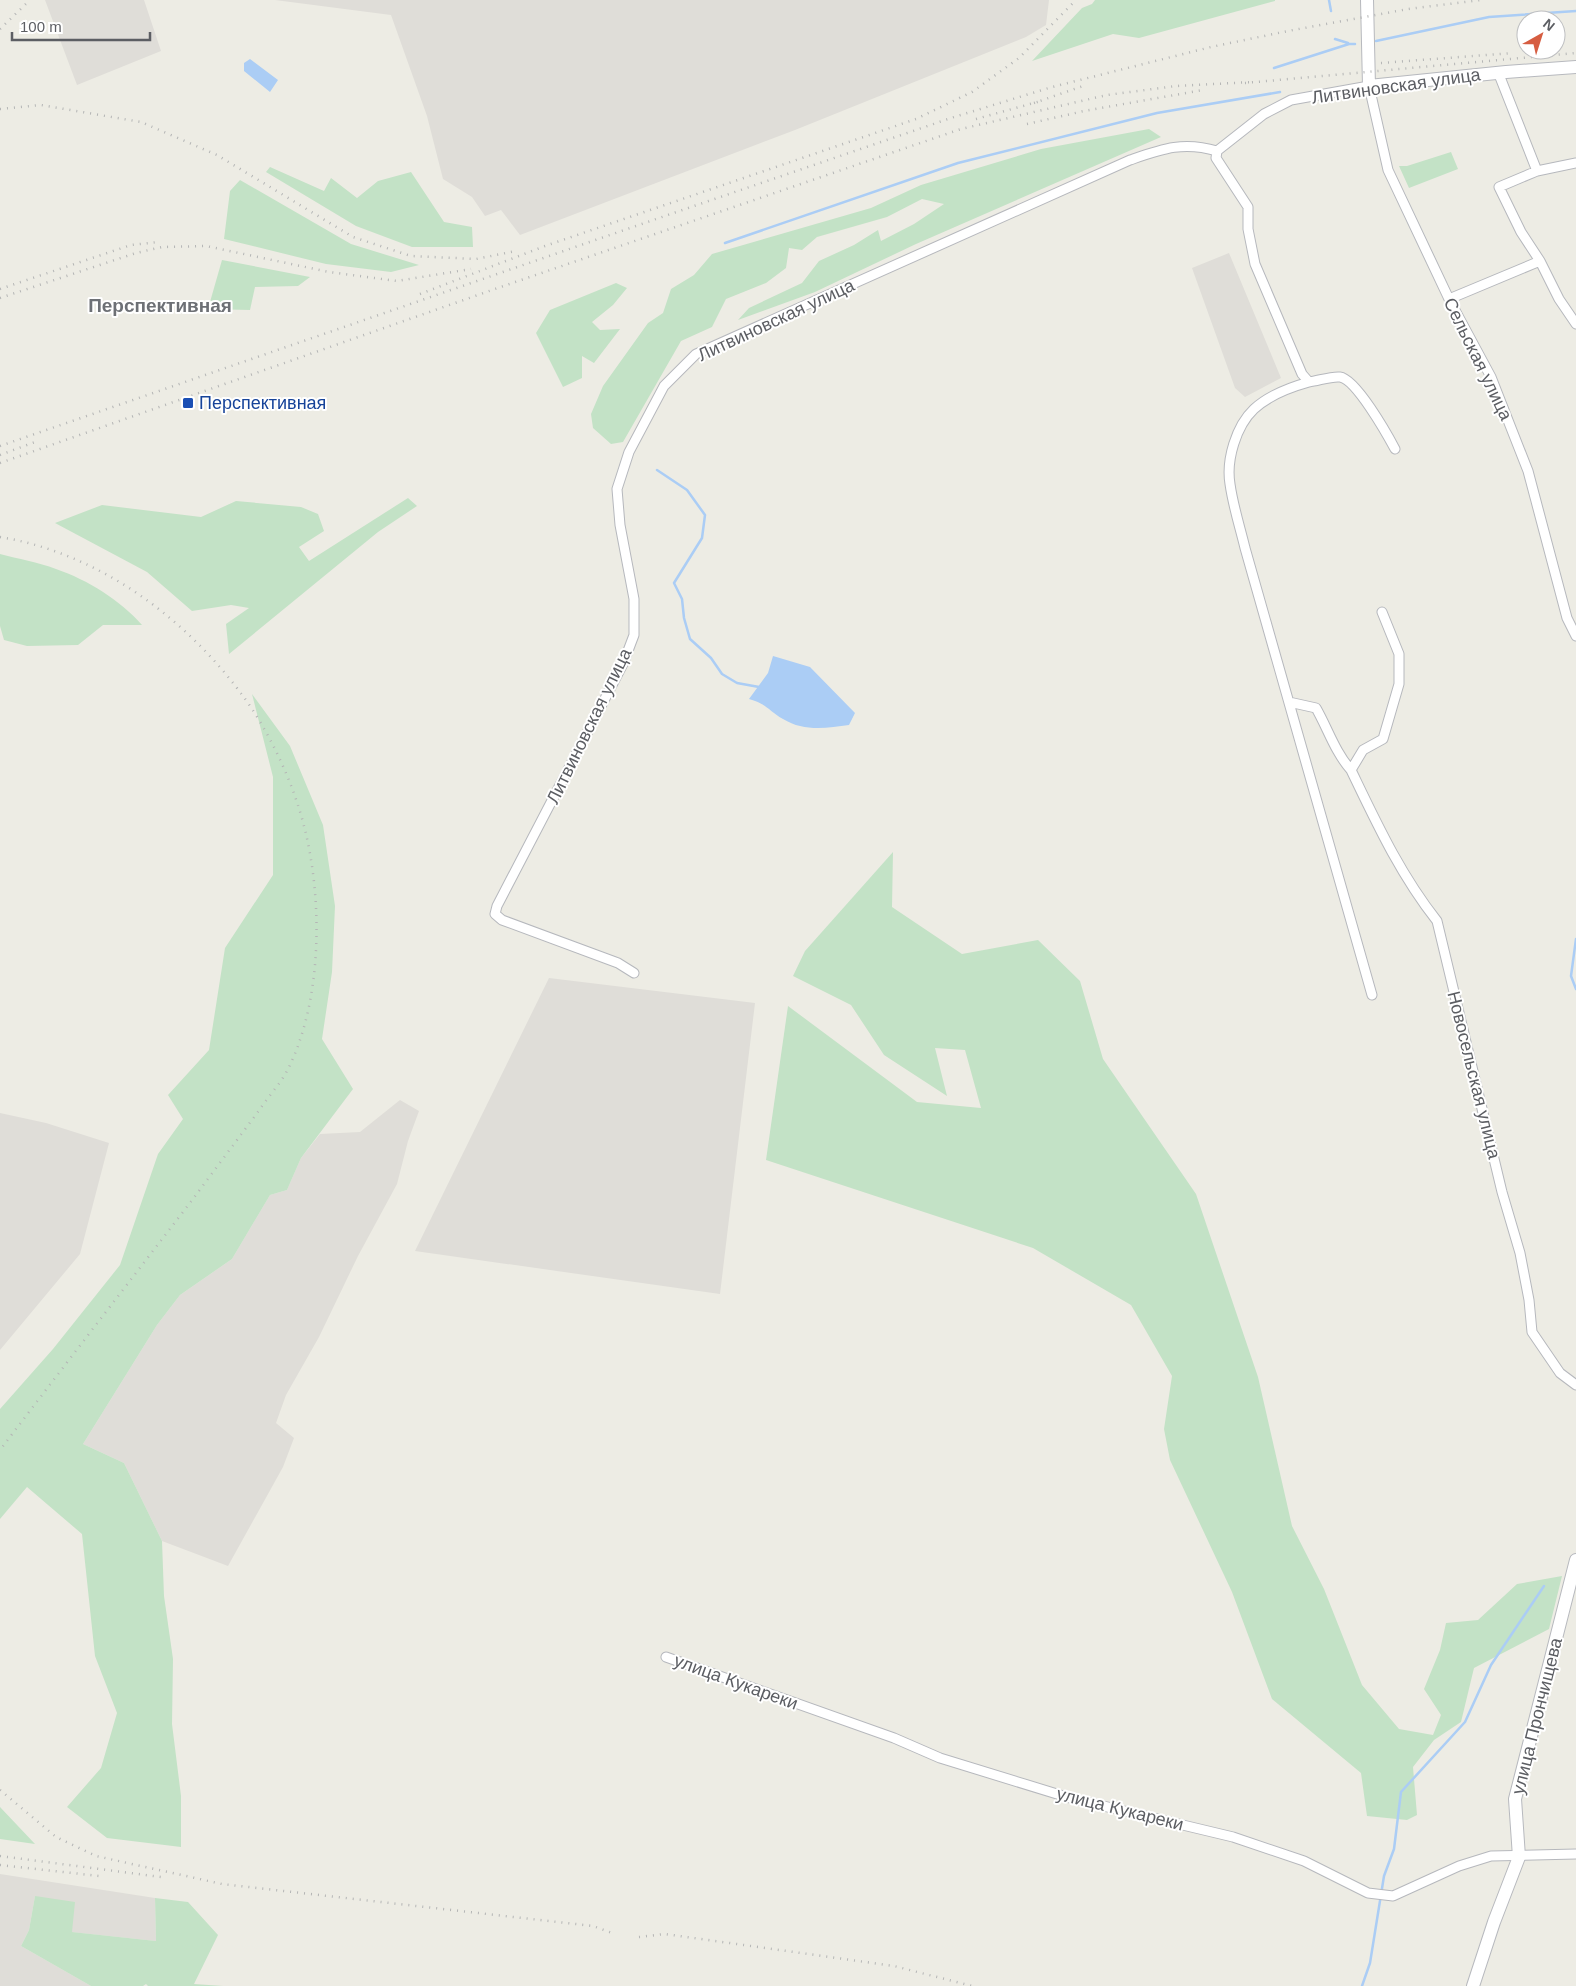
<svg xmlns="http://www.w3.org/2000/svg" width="1576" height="1986" viewBox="0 0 1576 1986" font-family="Helvetica,sans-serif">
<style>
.industrial{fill:#dfddd8}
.green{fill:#c3e2c6}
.water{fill:#abcdf5}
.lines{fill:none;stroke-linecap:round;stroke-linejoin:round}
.stream{stroke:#abcdf5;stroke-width:2.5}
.street-casing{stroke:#b6b8bd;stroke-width:11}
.secondary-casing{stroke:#b7b9be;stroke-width:14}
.street{stroke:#fff;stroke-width:9}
.secondary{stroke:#fff;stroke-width:12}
.rail{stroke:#b4b5b5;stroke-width:2.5;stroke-dasharray:1 6;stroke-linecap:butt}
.transit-dot{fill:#1a4fb4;stroke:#fff;stroke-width:2}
.labels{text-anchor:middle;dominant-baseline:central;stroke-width:4;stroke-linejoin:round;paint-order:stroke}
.street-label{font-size:18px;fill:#5c5e63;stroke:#fff}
.transit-label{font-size:18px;fill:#164399;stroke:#fff;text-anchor:start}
.neighbourhood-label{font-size:19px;font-weight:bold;fill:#6d7075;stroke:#fff}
</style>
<rect width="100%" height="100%" fill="#edece4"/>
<path class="industrial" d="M45,0H144L161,51L77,85Z
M275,0H1049L1046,25L1026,37L795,130L520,235L501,210L485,216L472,197L443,179L427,116L391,15Z
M1229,253L1281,378L1245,397L1235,388L1192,268Z
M549,978L755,1003L720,1294L415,1251Z
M400,1100L419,1111L408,1141L397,1184L358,1256L319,1337L286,1395L276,1423L294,1438L283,1467L228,1566L162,1541L124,1463L83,1444L157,1325L180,1295L232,1259L270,1195L287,1190L301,1158L320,1134L360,1132Z
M0,1113L46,1123L109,1143L80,1254L0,1350Z
M0,1874L155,1898L156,1941L71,1932L35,1896L29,1930L21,1946L91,1986H0Z"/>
<path class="green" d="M1095,0H1275V1L1139,38L1113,34L1032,61L1082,8L1092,4Z
M1149,129L1161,137L916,244L815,292L738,320L749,308L802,283L819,261L854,245L878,230L881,241L914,224L944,204L922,199L887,217L817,237L802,250L789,248L786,268L766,283L726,299L712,327L681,341L623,442L611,444L593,428L591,414L603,386L648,323L663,313L671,289L694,275L712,254L871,208L921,185L1041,149Z
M1451,152L1458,169L1409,188L1399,166H1407Z
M270,167L324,191L331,178L357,198L378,181L411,172L444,222L472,227L473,247H412L356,226L266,172Z
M240,180L351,244L419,265L391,272L326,264L224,239L230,191Z
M222,260L310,277L298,286L255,287L250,310L208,309Z
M616,283L627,288L613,305L592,322L600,330L620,329L594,363L582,356V378L563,387L536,333L550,310Z
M408,498L417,506L378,532L229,654L226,624L249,608L231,605L192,611L147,572L55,523L102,505L201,517L236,501L301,507L318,514L324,531L299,547L309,561Z
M0,554C18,559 38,562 56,569C88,580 120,600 142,625H103L78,645L27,646L4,640L0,626Z
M252,694L290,746L323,825L335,906L332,972L322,1039L353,1089L301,1158L287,1190L270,1195L232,1259L180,1295L157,1325L83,1444L124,1463L162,1541L164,1596L173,1659L172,1724L181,1796V1847L107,1838L67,1807L101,1768L117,1713L95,1656L82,1534L27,1487L0,1519V1409L53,1349L120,1265L158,1154L183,1119L168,1095L209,1050L225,948L273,875V777Z
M893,852L892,907L962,954L1038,940L1080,981L1103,1059L1196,1194L1258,1377L1292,1526L1324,1589L1362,1685L1399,1729L1433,1735L1441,1715L1424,1689L1440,1650L1446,1623L1478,1620L1517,1584L1562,1576L1549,1629L1474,1668L1461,1722L1434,1740L1413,1767L1417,1815L1407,1820L1367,1816L1361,1773L1272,1699L1232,1592L1170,1460L1164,1429L1172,1376L1131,1305L1033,1248L766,1160L788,1006L917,1102L981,1108L965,1050L935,1048L947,1096L884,1055L851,1005L793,976L805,951Z
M0,1807L35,1844L0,1839Z
M35,1896L75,1902L72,1932L156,1941L155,1898L188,1902L218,1935L194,1984L223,1986H148L146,1984L143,1986H91L21,1946L29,1930Z"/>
<path class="water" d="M250,59L278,80L270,92L244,71V63Z
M773,656L810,667L855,713L849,725C827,728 804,732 783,719C768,710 767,704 749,699L768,673Z"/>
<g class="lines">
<path class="stream" d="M1329,0L1331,11
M1335,39L1348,43
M1376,41L1489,17L1576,11
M1274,68L1349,44H1355
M725,243L958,163L1157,113L1280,92
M657,470L687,490L705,515L702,538L674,583L682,599L684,618L690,639L711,658L722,674L737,683L759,687
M1576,939L1571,976L1576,989
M1362,1986L1370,1963L1384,1876L1394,1849L1401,1792L1465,1722L1491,1665L1544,1586"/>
<g class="street-casing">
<path id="street" d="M1498,72L1537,171L1576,163
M1217,151L1216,158L1248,207V229L1255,264L1302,374L1309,382C1318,381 1331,376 1340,377C1356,379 1387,434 1395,449
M1537,171L1499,187L1521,232L1540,261L1559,299L1576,324
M1449,299L1540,261
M1309,382C1291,387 1268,396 1254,409C1236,426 1226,460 1230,484C1233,506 1240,527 1245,548L1372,995
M1382,612L1399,654V684L1383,739L1363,750L1351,770C1377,824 1400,874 1437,921L1502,1192L1520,1253L1529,1300L1532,1332L1560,1373L1576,1385
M1289,702L1316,708C1328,729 1335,752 1351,770
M634,973L618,963L502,920L495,914L497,906L623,664L634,635V599L620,525L617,489L629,452L664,386L696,354L1130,160C1162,149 1183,141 1217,151L1264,114L1291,100L1369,86L1388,170L1449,299L1491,377L1528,471L1567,618L1576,636
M666,1657L894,1738L940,1758L1070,1798L1233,1837L1304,1861L1368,1893L1393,1896L1459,1866L1491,1856L1576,1854"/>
</g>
<g class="secondary-casing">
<path id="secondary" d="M1367,0L1369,86L1506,72L1576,67
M1473,1986L1494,1922L1519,1857L1515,1799L1576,1560"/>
</g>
<use href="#street" class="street"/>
<use href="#secondary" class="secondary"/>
<path class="rail" d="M0,29L30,0
M1381,63L1513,53
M1245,83L1576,53
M1034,103L1086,85
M0,109L41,105L141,122L217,155L353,237L411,256L476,259L516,251
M976,119L1041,101
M1027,124L1084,111L1203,90
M0,289L131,245L158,242
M420,294L545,246L916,119L972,92L1019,58L1076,0
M0,298L136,253L162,247L206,246L329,272L397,281L471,269
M0,446L659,218L951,118L1052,87L1211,47L1288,31L1408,9L1481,0
M0,455L35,442
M0,463L492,290L961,129L1107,95L1176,86L1252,82
M0,537C97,553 182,615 240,692C269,730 294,784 305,830C323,903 322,1003 287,1071C280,1084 268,1097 260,1109C238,1139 215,1169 193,1199C129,1282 64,1366 0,1450
M0,1790L56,1837L96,1856L222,1884L593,1926L615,1934
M0,1856L161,1877
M0,1865L99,1876
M639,1937L665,1934L894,1966L972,1986"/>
</g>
<rect class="transit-dot" x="182" y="397" width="12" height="12" rx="2.5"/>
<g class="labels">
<g class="street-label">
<text transform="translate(1396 86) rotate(-8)">Литвиновская улица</text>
<text transform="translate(776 320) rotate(-25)">Литвиновская улица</text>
<text transform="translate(1478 359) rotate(64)">Сельская улица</text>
<text transform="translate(589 726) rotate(-64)">Литвиновская улица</text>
<text transform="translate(1474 1075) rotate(76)">Новосельская улица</text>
<text transform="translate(736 1682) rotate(20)">улица Кукареки</text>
<text transform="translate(1537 1716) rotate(-76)">улица Прончищева</text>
<text transform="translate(1120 1809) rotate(14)">улица Кукареки</text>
</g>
<g class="transit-label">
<text x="199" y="403">Перспективная</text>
</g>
<g class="neighbourhood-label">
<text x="160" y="305">Перспективная</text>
</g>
</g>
<g transform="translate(1541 35) rotate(39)"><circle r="24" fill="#ffffff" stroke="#bebfc1"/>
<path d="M0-4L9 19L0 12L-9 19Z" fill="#d65d41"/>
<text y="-8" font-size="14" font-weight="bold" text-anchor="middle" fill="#5c5e63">N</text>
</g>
<path d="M12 32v8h138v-8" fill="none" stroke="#5c5e63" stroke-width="2.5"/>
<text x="20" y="32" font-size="15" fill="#5c5e63" stroke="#ffffff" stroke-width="4" paint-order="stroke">100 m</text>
</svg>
